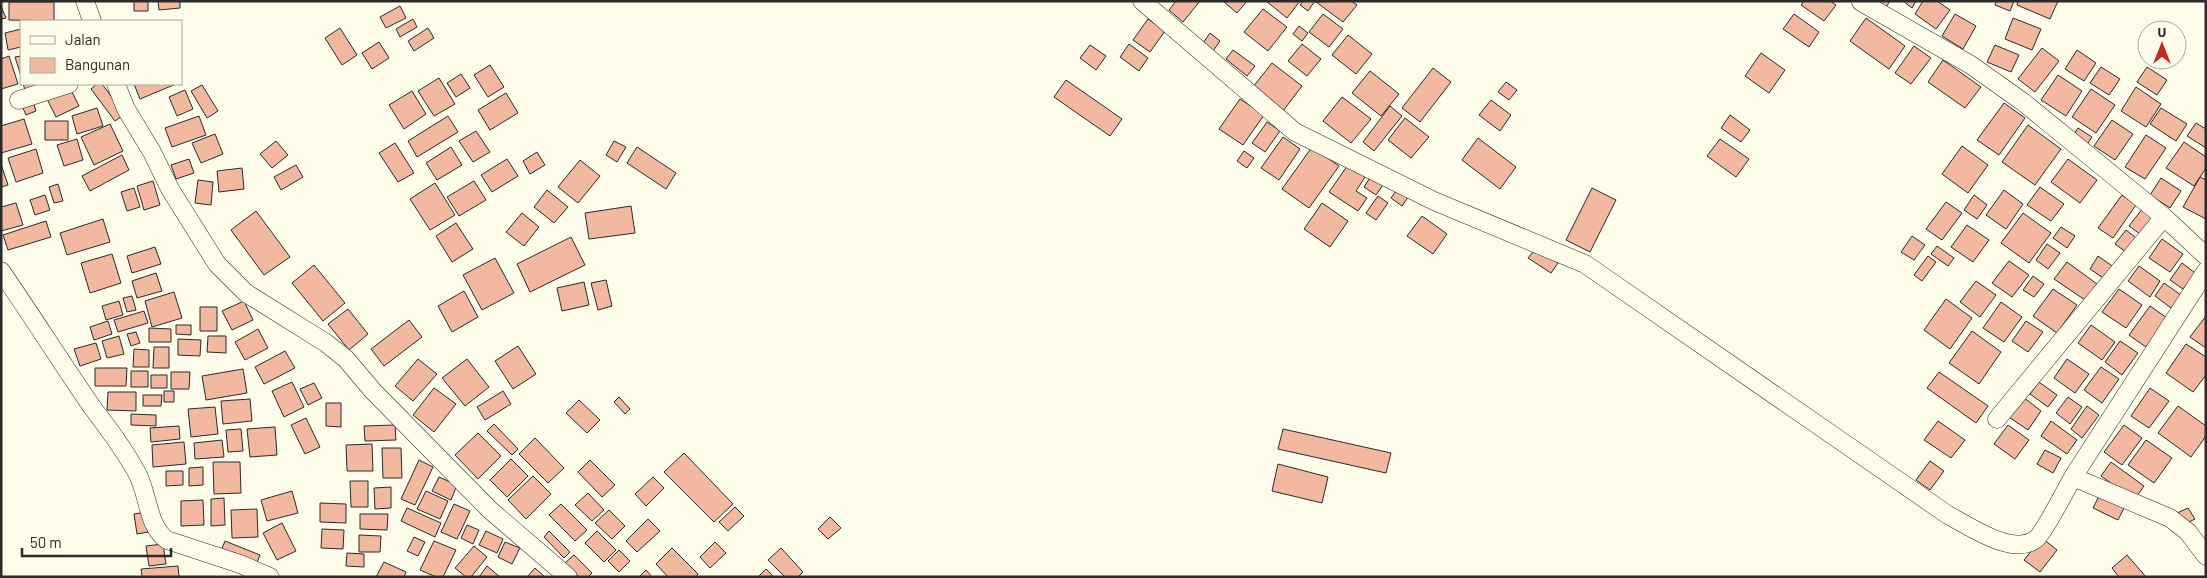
<svg xmlns="http://www.w3.org/2000/svg" width="2207" height="578" viewBox="0 0 2207 578" font-family="Barlow,sans-serif">
<style>
.building{fill:#f2b8a0;stroke:#2b2b2b}
.lines{fill:none;stroke-linecap:round;stroke-linejoin:round}
.minor-casing{stroke:#2b2b2b;stroke-width:19}
.minor{stroke:#fdfbea;stroke-width:18}
</style>
<rect width="100%" height="100%" fill="#fdfbea"/>
<path class="building" d="M134,1H148V11H134Z
M158,1H180V8L159,10Z
M1176,1H1200L1183,22L1169,10Z
M1223,1H1247L1237,13Z
M1266,1H1300L1287,18Z
M1303,1H1315L1308,11L1300,5Z
M1351,1L1357,5L1343,22L1316,2Z
M1804,1H1830L1836,5L1824,21L1801,5Z
M1878,1H1890L1886,7Z
M1903,1H1916L1912,8Z
M1923,1H1937L1950,10L1936,29L1915,14Z
M1996,1H2014L2010,11L1995,5Z
M2018,1H2058L2050,19L2017,5Z
M9,2H54V21L9,20Z
M1,6L6,18L1,19Z
M400,6L406,18L386,28L380,17Z
M1263,9L1287,27L1268,51L1244,32Z
M1323,14L1343,29L1329,47L1309,32Z
M1794,14L1819,32L1809,47L1783,29Z
M1955,14L1976,26L1963,49L1942,36Z
M1866,18L1905,46L1889,69L1850,41Z
M2013,18L2041,29L2032,50L2005,39Z
M413,19L417,27L400,37L396,29Z
M1148,19L1165,31L1150,52L1133,40Z
M1299,26L1308,33L1302,41L1293,34Z
M340,28L357,55L342,65L325,38Z
M428,28L434,38L414,51L408,41Z
M21,29V47L8,50L5,33Z
M1210,33L1220,41L1213,51L1203,43Z
M1348,35L1372,54L1356,74L1332,55Z
M379,42L389,58L372,69L362,53Z
M1129,44L1148,58L1139,71L1120,57Z
M1302,44L1321,59L1307,76L1288,61Z
M1090,45L1106,56L1096,70L1080,58Z
M1995,45L2019,55L2011,72L1987,62Z
M1914,46L1931,58L1911,84L1895,73Z
M2042,48L2059,61L2035,92L2018,79Z
M1233,50L1255,66L1247,76L1226,59Z
M2077,50L2096,63L2084,81L2065,69Z
M1761,53L1785,70L1769,93L1745,76Z
M9,56L18,84L1,89V59Z
M21,56V76L15,57Z
M1943,60L1981,87L1965,108L1928,82Z
M1272,63L1302,86L1283,111L1253,87Z
M490,65L504,87L488,97L474,75Z
M2101,67L2120,79L2109,95L2090,83Z
M2147,67L2167,80L2157,95L2137,82Z
M1433,68L1451,82L1420,122L1402,108Z
M1370,71L1399,94L1381,116L1352,93Z
M461,74L470,88L456,97L447,83Z
M2058,75L2082,91L2066,116L2041,100Z
M439,78L455,104L434,116L418,91Z
M1066,80L1122,119L1110,136L1054,97Z
M1506,82L1517,90L1509,100L1498,92Z
M23,84H38L39,88L26,92Z
M97,84H102L125,114L115,121L91,89Z
M134,84H176L140,99Z
M202,85L218,111L207,118L191,91Z
M69,86L79,106L56,117L46,97Z
M2136,87L2161,104L2146,127L2121,111Z
M2091,89L2115,105L2096,133L2072,117Z
M185,90L193,109L177,116L169,97Z
M412,91L426,114L404,129L389,105Z
M506,93L518,113L490,130L478,110Z
M1342,97L1371,119L1351,143L1323,121Z
M1240,99L1264,115L1243,145L1219,129Z
M1491,100L1511,115L1500,131L1479,115Z
M33,102L36,111L26,115L22,106Z
M2004,103L2025,118L1999,155L1977,140Z
M1390,106L1402,116L1374,151L1363,142Z
M97,108L103,126L77,134L72,116Z
M2161,108L2187,124L2176,141L2150,124Z
M1730,115L1750,130L1741,142L1721,128Z
M199,116L206,135L172,147L165,128Z
M448,116L458,132L417,157L408,141Z
M1405,118L1429,137L1411,158L1388,140Z
M24,119L32,144L1,153V126Z
M2112,120L2133,134L2115,160L2094,146Z
M45,121H68V140H45Z
M1267,122L1280,131L1265,152L1252,143Z
M2196,123L2206,129V148L2187,136Z
M110,124L123,151L94,165L81,137Z
M2028,125L2061,149L2035,185L2002,162Z
M2078,128L2092,137L2086,146L2072,137Z
M476,131L490,152L473,162L459,141Z
M215,134L223,154L201,163L192,143Z
M2146,135L2166,148L2145,179L2125,167Z
M1283,137L1300,149L1279,180L1261,168Z
M1478,138L1516,167L1500,189L1462,160Z
M77,139L83,160L64,166L57,145Z
M1720,139L1749,159L1736,177L1707,156Z
M276,141L288,155L272,168L260,154Z
M614,141L626,147L617,162L606,155Z
M2184,142L2206,157V168L2194,186L2166,168Z
M395,143L414,173L398,182L379,153Z
M1962,146L1988,165L1968,193L1942,174Z
M451,147L462,165L437,180L426,163Z
M637,147L676,173L666,189L627,163Z
M1312,147L1339,166L1309,208L1282,189Z
M36,149L43,173L16,182L8,158Z
M1244,151L1254,158L1247,168L1237,161Z
M537,152L545,165L530,174L523,161Z
M122,155L129,170L90,191L82,176Z
M189,159L194,173L176,179L171,165Z
M507,159L518,176L492,192L481,175Z
M2068,159L2097,180L2080,203L2051,182Z
M580,160L600,176L578,203L558,187Z
M1,164L8,185L1,187Z
M296,165L303,177L281,190L274,177Z
M1348,165L1365,177L1356,191L1367,198L1358,211L1329,192Z
M242,168L244,189L219,192L217,171Z
M1373,173L1385,182L1376,195L1364,187Z
M2200,177L2206,180V219L2183,207Z
M2161,178L2181,191L2170,208L2150,195Z
M198,180L213,182L211,205L195,203Z
M153,181L160,205L144,210L137,186Z
M474,181L486,200L459,216L447,197Z
M435,183L455,215L430,230L410,199Z
M58,184L63,201L54,203L49,187Z
M2040,187L2064,204L2051,221L2027,205Z
M134,188L140,207L127,211L121,192Z
M1398,188L1409,196L1402,206L1391,198Z
M1592,188L1616,200L1590,252L1566,240Z
M547,190L568,207L554,223L534,207Z
M2004,190L2023,204L2006,229L1986,215Z
M45,195L50,210L35,215L30,200Z
M1974,195L1987,205L1977,219L1964,210Z
M2122,195L2136,205L2113,238L2098,228Z
M1378,196L1388,203L1376,220L1366,213Z
M1946,202L1962,213L1942,240L1926,229Z
M16,203L23,225L1,231V207Z
M1322,203L1348,221L1330,247L1304,229Z
M631,206L635,233L589,239L585,213Z
M2143,208L2157,218L2144,237L2129,226Z
M256,211L290,257L264,275L231,230Z
M522,213L539,227L524,246L506,232Z
M2023,213L2051,233L2029,263L2001,243Z
M1422,216L1447,234L1433,254L1407,236Z
M103,219L110,242L67,255L60,233Z
M46,221L51,237L8,250L3,235Z
M456,223L473,249L452,262L436,236Z
M1967,225L1989,240L1973,262L1951,247Z
M2061,227L2075,236L2067,248L2053,238Z
M2126,230L2140,241L2130,255L2115,244Z
M1912,236L1925,245L1914,260L1901,252Z
M571,237L585,265L530,292L517,264Z
M2162,239L2183,254L2170,272L2149,258Z
M2047,244L2060,253L2048,269L2036,260Z
M1937,246L1954,258L1948,266L1931,254Z
M155,247L161,264L132,273L127,256Z
M1536,248L1558,263L1551,273L1528,258Z
M112,254L121,283L90,293L81,263Z
M1928,256L1936,262L1922,281L1914,275Z
M2098,256L2118,270L2109,282L2090,269Z
M495,258L514,293L482,310L463,275Z
M2009,261L2029,275L2012,297L1992,283Z
M2067,262L2097,284L2085,300L2054,279Z
M2182,263L2195,273L2183,289L2170,280Z
M314,265L345,303L323,321L292,283Z
M2139,266L2160,281L2150,297L2128,281Z
M156,273L162,291L137,298L132,281Z
M2033,276L2044,284L2034,297L2023,290Z
M606,280L612,306L598,310L591,283Z
M1976,281L1996,295L1980,317L1960,302Z
M584,282L589,305L562,311L557,288Z
M2164,283L2181,295L2171,308L2155,296Z
M2053,289L2077,305L2057,333L2033,316Z
M2119,289L2142,305L2126,328L2102,312Z
M464,291L478,317L452,332L438,306Z
M174,292L182,318L152,327L145,301Z
M132,296L136,310L127,312L123,298Z
M1946,299L1972,318L1950,349L1924,330Z
M119,301L123,315L106,320L102,306Z
M244,301L253,320L232,330L222,311Z
M2001,302L2022,317L2004,342L1983,328Z
M2150,306L2167,318L2146,347L2129,335Z
M200,307H217V331H200Z
M348,309L368,334L349,350L328,324Z
M144,311L148,323L118,332L114,320Z
M2206,316V348L2190,337Z
M409,320L422,337L384,366L371,349Z
M108,321L112,334L94,340L90,327Z
M2026,321L2043,332L2028,352L2012,341Z
M176,325H191V335L176,334Z
M2091,325L2115,342L2102,360L2078,343Z
M149,328L171,329V342H149Z
M258,329L268,348L245,360L235,342Z
M1972,331L2001,352L1979,384L1949,363Z
M136,332L140,343L131,346L127,334Z
M119,336L124,354L107,358L102,341Z
M208,336H226V353L207,352Z
M178,339L201,340L200,356L178,355Z
M2120,341L2138,353L2122,375L2105,362Z
M96,343L101,359L80,366L74,349Z
M2186,344L2206,357V375L2193,392L2166,373Z
M518,346L536,374L513,389L495,361Z
M154,347H169V368H153Z
M134,349L149,350V367H133Z
M285,351L295,368L264,384L255,367Z
M418,359L437,374L413,401L395,386Z
M467,359L489,387L465,406L442,378Z
M2067,359L2089,374L2075,393L2054,378Z
M2101,367L2119,379L2102,403L2084,390Z
M95,368H127L126,386H95Z
M243,369L247,393L206,400L202,376Z
M131,371H148V387H131Z
M171,372H190L189,389H171Z
M1939,372L1988,406L1976,423L1927,388Z
M151,375H167V388H151Z
M292,382L304,407L284,417L272,391Z
M2039,382L2057,395L2048,407L2030,394Z
M314,383L322,398L308,405L300,389Z
M434,388L456,404L434,432L413,415Z
M2150,388L2169,401L2149,428L2131,416Z
M164,391H174V402H164Z
M503,391L511,404L485,420L477,407Z
M108,392H136V411L107,410Z
M143,395H162L161,406H143Z
M619,397L630,409L625,414L614,402Z
M2023,397L2041,411L2028,430L2009,417Z
M2068,397L2082,407L2070,424L2056,413Z
M250,399L252,421L223,424L221,401Z
M579,400L600,420L587,433L566,413Z
M326,403H341V427L326,426Z
M2087,406L2099,415L2082,438L2071,429Z
M2178,406L2206,426V436L2191,457L2158,433Z
M215,407L218,434L191,437L188,409Z
M131,414L156,415V426L131,425Z
M306,418L320,447L305,454L291,425Z
M1938,421L1965,440L1951,458L1924,440Z
M2051,421L2077,440L2067,454L2041,436Z
M494,424L518,449L512,455L487,431Z
M395,425L396,440L365,441L364,426Z
M2008,425L2029,440L2015,459L1994,444Z
M2124,425L2142,438L2122,465L2104,452Z
M179,426L180,439L151,442L150,428Z
M275,427L277,455L250,457L247,429Z
M241,429L243,451L228,452L226,430Z
M1283,429L1391,453L1386,473L1278,449Z
M478,433L501,456L478,479L455,455Z
M535,438L564,468L548,483L519,454Z
M222,440L224,457L195,459L194,443Z
M2146,440L2172,458L2154,483L2128,465Z
M184,442L186,464L153,467L152,445Z
M372,444L373,471H347L346,445Z
M382,448H401L402,478H383Z
M2045,450L2061,458L2053,473L2037,464Z
M684,453L733,504L714,522L664,472Z
M511,459L528,476L507,497L490,480Z
M419,460L433,467L415,505L401,499Z
M590,460L615,485L602,497L578,472Z
M1930,461L1944,471L1930,490L1916,480Z
M213,462H240L241,493L214,494Z
M2111,462L2144,486L2134,500L2101,476Z
M1278,464L1328,477L1322,503L1272,491Z
M203,467V485L189,486V468Z
M166,471H183V485L166,486Z
M533,476L551,494L526,519L508,500Z
M439,477L457,485L451,500L432,491Z
M653,477L664,488L646,506L635,494Z
M350,481H368V507H351Z
M391,487V508L375,509L374,488Z
M292,491L298,513L267,521L261,500Z
M426,491L448,501L440,519L417,509Z
M2101,492L2126,504L2118,520L2093,508Z
M588,493L604,510L592,521L575,505Z
M224,498L225,525L211,526V499Z
M203,500L204,525L181,526V501Z
M320,503L346,504V523L320,522Z
M454,504L470,511L457,539L441,532Z
M561,504L587,530L575,541L549,515Z
M735,507L744,516L728,531L719,522Z
M407,508L441,523L435,537L401,521Z
M2188,508L2195,519L2183,525L2177,513Z
M257,509L258,537L232,538L231,510Z
M609,510L625,526L612,539L595,523Z
M146,512L148,532L137,534L134,514Z
M360,514H388L387,530L360,529Z
M830,517L841,528L828,539L818,529Z
M648,519L660,531L637,552L626,541Z
M282,523L296,551L277,560L263,533Z
M467,525L479,530L473,544L461,538Z
M322,529L344,530L343,549L321,548Z
M486,531L503,539L497,553L479,545Z
M549,531L570,552L564,558L544,537Z
M597,531L616,550L604,562L585,543Z
M359,535L381,536L380,552H359Z
M414,537L425,542L418,556L407,551Z
M2042,538L2057,550L2040,572L2024,560Z
M225,541L260,555L256,565L221,551Z
M434,541L456,550L443,577H436L420,570Z
M505,542L520,548L512,564L498,557Z
M715,542L726,553L710,568L700,557Z
M163,544L166,564L149,566L146,546Z
M474,546L487,557L471,577H466L455,568Z
M672,548L698,574L696,577H668L656,564Z
M781,548L803,572L798,577H785L768,560Z
M619,550L630,561L619,572L608,561Z
M347,553L364,554V567L346,566Z
M574,555L592,573L588,577H579L565,563Z
M2127,555L2146,577H2119L2112,568Z
M384,562L406,572L404,577H376Z
M178,566L179,577H142L141,569Z
M487,566L500,577H479Z
M535,568L545,577H527Z
M766,569L774,577H758Z
M646,570L652,577H639Z"/>
<g class="lines">
<g class="minor-casing">
<path id="minor" d="M85,1L92,21
M1142,1L1295,132L1434,201L1585,264L1948,515C1969,526 2013,557 2036,539C2043,534 2067,488 2073,477L2170,518L2188,532L2206,556
M1861,2L1971,65L2023,102L2164,217L2206,256
M116,84L126,109L152,152L170,189L217,264L246,293L326,343L346,359L373,391L490,510L568,577
M19,100L69,84
M1,271C32,316 61,362 92,407C108,428 124,449 137,473C149,495 147,526 167,540L240,564L270,577
M1997,419L2164,217
M2073,477L2206,271"/>
</g>
<use href="#minor" class="minor"/>
</g>
<rect width="2207" height="578" fill="none" stroke="#2b2b2b" stroke-width="5"/>
<rect x="20" y="20" width="162" height="65" fill="#fdfbea" stroke="#a9a89e"/>
<rect x="30" y="36" width="25" height="8" fill="#fdfbea" stroke="#a9a89e"/>
<text x="65" y="45" font-size="15" fill="#2b2b2b">Jalan</text>
<rect x="30" y="58" width="25" height="15" fill="#f2b8a0" stroke="#a9a89e"/>
<text x="65" y="70" font-size="15" fill="#2b2b2b">Bangunan</text>
<g transform="translate(2162 45)"><circle r="24" fill="#fdfbea" stroke="#a9a89e"/>
<path d="M0-4L9 19L0 12L-9 19Z" fill="#c62828"/>
<text y="-8" font-size="14" font-weight="bold" text-anchor="middle" fill="#2b2b2b">U</text>
</g>
<path d="M22 548v8h149v-8" fill="none" stroke="#2b2b2b" stroke-width="2.5"/>
<text x="30" y="548" font-size="15" fill="#2b2b2b" stroke="#fdfbea" stroke-width="4" paint-order="stroke">50 m</text>
</svg>
